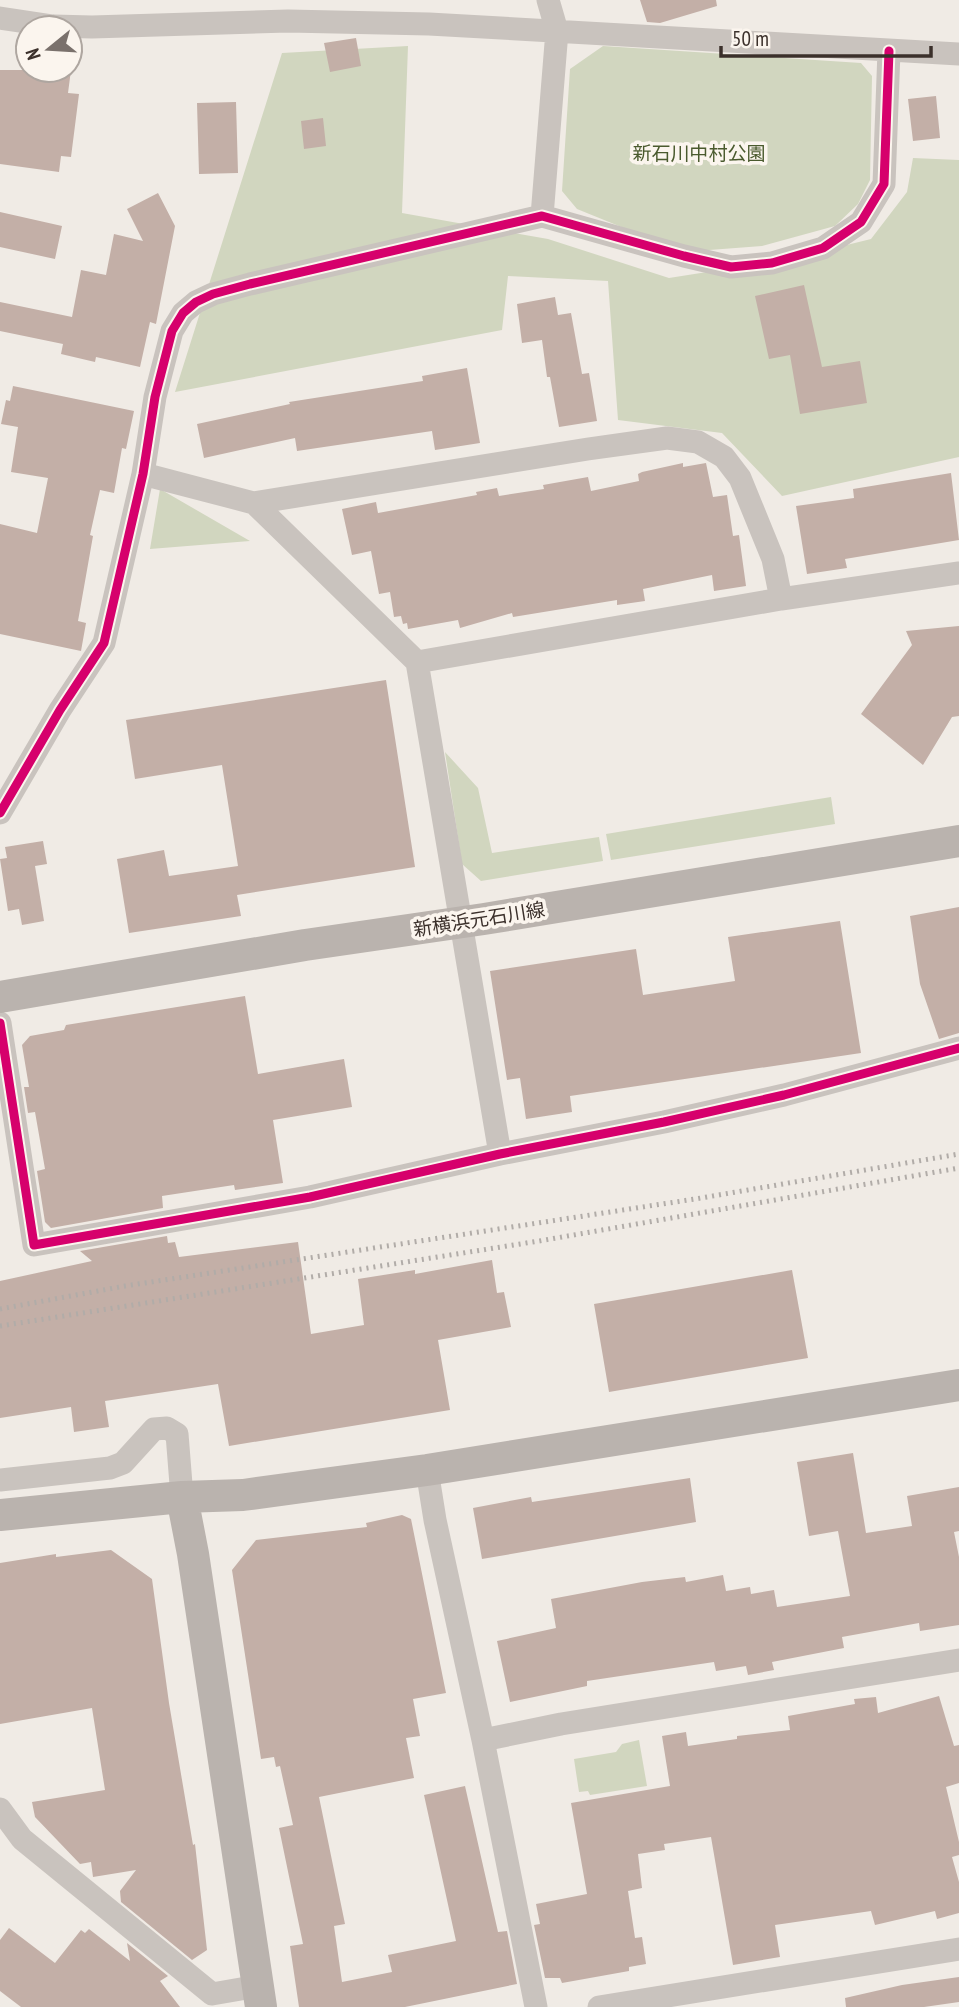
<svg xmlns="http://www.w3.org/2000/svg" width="959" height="2007" viewBox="0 0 959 2007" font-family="'PT Sans Narrow','Noto Sans JP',sans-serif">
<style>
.green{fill:#d1d6bf}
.building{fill:#c3afa7}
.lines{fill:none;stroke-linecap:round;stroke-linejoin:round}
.street{stroke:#c9c3be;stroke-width:23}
.secondary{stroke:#bab3ae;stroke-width:32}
.rail{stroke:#b1aca8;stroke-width:5;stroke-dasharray:2 5;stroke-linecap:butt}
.cycleway-casing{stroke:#fbf5ee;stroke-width:13}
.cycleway{stroke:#d6006c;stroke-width:9}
.labels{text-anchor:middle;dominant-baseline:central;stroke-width:7;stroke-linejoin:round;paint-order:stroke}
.park-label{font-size:19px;fill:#4a5a2e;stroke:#fbf5ee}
.street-label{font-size:19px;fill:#3b302b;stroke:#fbf5ee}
</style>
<rect width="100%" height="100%" fill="#f0ebe5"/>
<path class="green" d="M408,46L402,213L548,239L669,278L790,259L871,239L907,192L913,158L959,160V457L782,496L722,433L618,420L608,281L508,276L502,330L175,392L282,53Z
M603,46L861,63L872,76L870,180L858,204L835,226L762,246L683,252L577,209L562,191L570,69Z
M160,489L250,541L150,549Z
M445,752L478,788L492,853L599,837L603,861L481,881L462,864Z
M831,797L835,824L611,860L606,834Z
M639,1740L647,1786L590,1795L588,1791L579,1792L574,1759L616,1752L622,1744Z"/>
<path class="building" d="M640,0H716L717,6L660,23L647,22Z
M356,38L361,66L330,72L324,43Z
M0,70H71L68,93L79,94L71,157L61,156L59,172L0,164Z
M936,96L940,138L913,141L908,99Z
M236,102L238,173L199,174L197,103Z
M323,118L326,146L304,149L301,121Z
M158,193L175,226L156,324L150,322L140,367L96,357L95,362L61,354L63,344L0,331V302L72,317L81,270L106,275L114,234L143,241L127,209Z
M0,212L62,226L55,259L0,247Z
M804,285L822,367L860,361L867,403L800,414L790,355L769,359L755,296Z
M555,297L558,315L571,313L582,374L589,373L597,421L559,427L550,377H547L542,340L522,343L517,304Z
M467,368L480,443L435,450L432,431L297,451L295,438L204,458L197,424L290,404L289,402L423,381L422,376Z
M13,386L134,411L126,449L122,448L114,493L100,490L90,535L93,536L78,621L86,623L81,651L0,634V524L37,533L48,478L11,472L18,427L1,424L6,400L10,401Z
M683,463V467L706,463L713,497L727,495L733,536L739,535L746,586L714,591L712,575L643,589L645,601L617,605V600L513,617L512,613L460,628L458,620L408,629L407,623L403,624L401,616L394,617L390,592L379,594L371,551L352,555L342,509L376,502L378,513L477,495L476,492L497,488L499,496L544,489L543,485L588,477L591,491L639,481L638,474L642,472Z
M951,473L959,540L845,559L847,568L807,574L796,506L854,498L853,489Z
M959,626V716L952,717L923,765L861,714L912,645L906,631Z
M386,680L415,867L237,895L241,916L129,933L117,859L164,850L169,876L238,866L222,765L135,779L126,720Z
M43,841L47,864L35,866L44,921L22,925L19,909L8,911L0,859L7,858L5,847Z
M959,907V1033L939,1039L920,984L910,916Z
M840,921L861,1053L570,1096L572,1112L526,1119L520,1078L507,1080L490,971L636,949L643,995L735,981L728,937Z
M245,996L258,1074L344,1059L352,1107L273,1120L283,1183L235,1190L234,1185L162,1196L163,1208L51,1228L45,1222L37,1171L45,1169L35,1112L28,1113L24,1087H29L22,1045L30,1036L64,1030L66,1025Z
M167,1236L168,1243L175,1242L179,1257L298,1242L311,1334L364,1325L358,1279L415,1270V1274L492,1260L497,1293L504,1292L511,1327L438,1340L450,1410L229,1446L218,1384L105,1401L109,1427L74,1432L71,1407L0,1418V1281L92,1261L80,1251Z
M792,1270L808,1358L609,1392L594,1304Z
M853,1453L866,1533L912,1526L907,1496L959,1487V1531L954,1532L959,1557V1625L920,1631L919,1623L842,1637L844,1648L772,1662L774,1670L748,1675L746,1666L716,1671L714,1662L587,1681V1686L510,1702L497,1641L556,1628L551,1599L642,1582L685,1577L686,1582L723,1575L726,1591L750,1587L751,1594L774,1590L777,1607L850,1596L838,1531L809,1536L797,1462Z
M690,1478L696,1522L482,1559L473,1508L531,1497L532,1502Z
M402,1515L411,1519L446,1693L413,1699L420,1736L406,1738L414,1778L319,1797L345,1924L334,1926L342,1982L392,1972L388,1955L456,1941L424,1795L465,1786L498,1932L507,1931L517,1984L405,2007H299L290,1946L303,1944L279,1828L293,1825L280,1766L276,1767L274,1757L261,1759L232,1570L256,1540L367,1527L366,1523Z
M111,1550L152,1579L169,1703L193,1845L195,1844L207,1950L192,1960L121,1902L120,1891L136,1870L93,1877L91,1862L80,1864L35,1817L32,1802L105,1790L92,1708L0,1724V1563L56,1554V1557Z
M939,1696L954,1746L959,1745V1783L946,1787L959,1842V1855L952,1857L959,1882V1913L937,1919L935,1911L875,1925L871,1911L775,1925L780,1957L733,1965L711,1837L664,1844L665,1850L638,1854L642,1888L628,1891L635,1938L642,1937L646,1964L629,1967V1971L562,1983L560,1978H545L534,1925L540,1924L536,1904L587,1894L571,1803L670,1786L662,1736L686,1732L688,1746L737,1739V1736L790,1730L788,1716L855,1704L854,1699L876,1697L878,1713Z
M9,1928L55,1963L81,1930L85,1933L89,1929L130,1961L127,1943L168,1976L160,1981L180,2007H21L0,1991V1940Z
M959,1977V2002L924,2007H846L845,1998L902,1985Z"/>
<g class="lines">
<path class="street" d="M0,18L53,26L92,27L288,21L429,24L959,54
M542,216L557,31L548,0
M143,474L254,503L417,662L500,1154
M254,503L588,449L667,438L698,442L724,457L740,478L773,559L781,599
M417,662L781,599L959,573
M0,813L60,710L104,643L143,474L155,397L172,331L183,313L196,302L213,294L250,284L542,216L684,256L731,267L772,263L823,248L861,222L884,184L889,51
M0,1023L34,1245L310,1197L500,1154L664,1122L784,1095L959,1048
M427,1470L435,1520L483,1740L536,2007
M0,1480L110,1468L123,1463L154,1429L167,1428L177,1434L182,1497
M483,1740L561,1724L959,1660
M0,1809L22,1839L212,1994L258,1986
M599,2007L959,1949"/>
<path class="secondary" d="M0,997L305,945L484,919L959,841
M182,1497L193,1554L261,2007
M0,1515L182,1497L243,1495L427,1470L959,1385"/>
<path class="rail" d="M0,1309L125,1286L695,1199L959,1154
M0,1326L539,1241L959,1168"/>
<g class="cycleway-casing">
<path id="cycleway" d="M0,813L60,710L104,643L143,474L155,397L172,331L183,313L196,302L213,294L250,284L542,216L684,256L731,267L772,263L823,248L861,222L884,184L889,51
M0,1023L34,1245L310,1197L500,1154L664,1122L784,1095L959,1048"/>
</g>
<use href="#cycleway" class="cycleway"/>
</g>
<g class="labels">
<g class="park-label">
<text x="699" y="153">新石川中村公園</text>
</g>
<g class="street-label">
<text transform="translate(479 919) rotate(-9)">新横浜元石川線</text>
</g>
</g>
<g transform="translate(49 49) rotate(252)"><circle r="33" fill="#fbf5ee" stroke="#aea6a0" stroke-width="2"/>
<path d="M0-5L12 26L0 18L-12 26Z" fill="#7a716c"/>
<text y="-10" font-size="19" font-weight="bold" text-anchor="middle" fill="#3b302b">N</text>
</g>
<path d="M721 46v10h210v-10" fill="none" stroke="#3b302b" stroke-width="3.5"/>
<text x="732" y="46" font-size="21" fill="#3b302b" stroke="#fbf5ee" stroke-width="5" paint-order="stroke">50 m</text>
</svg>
